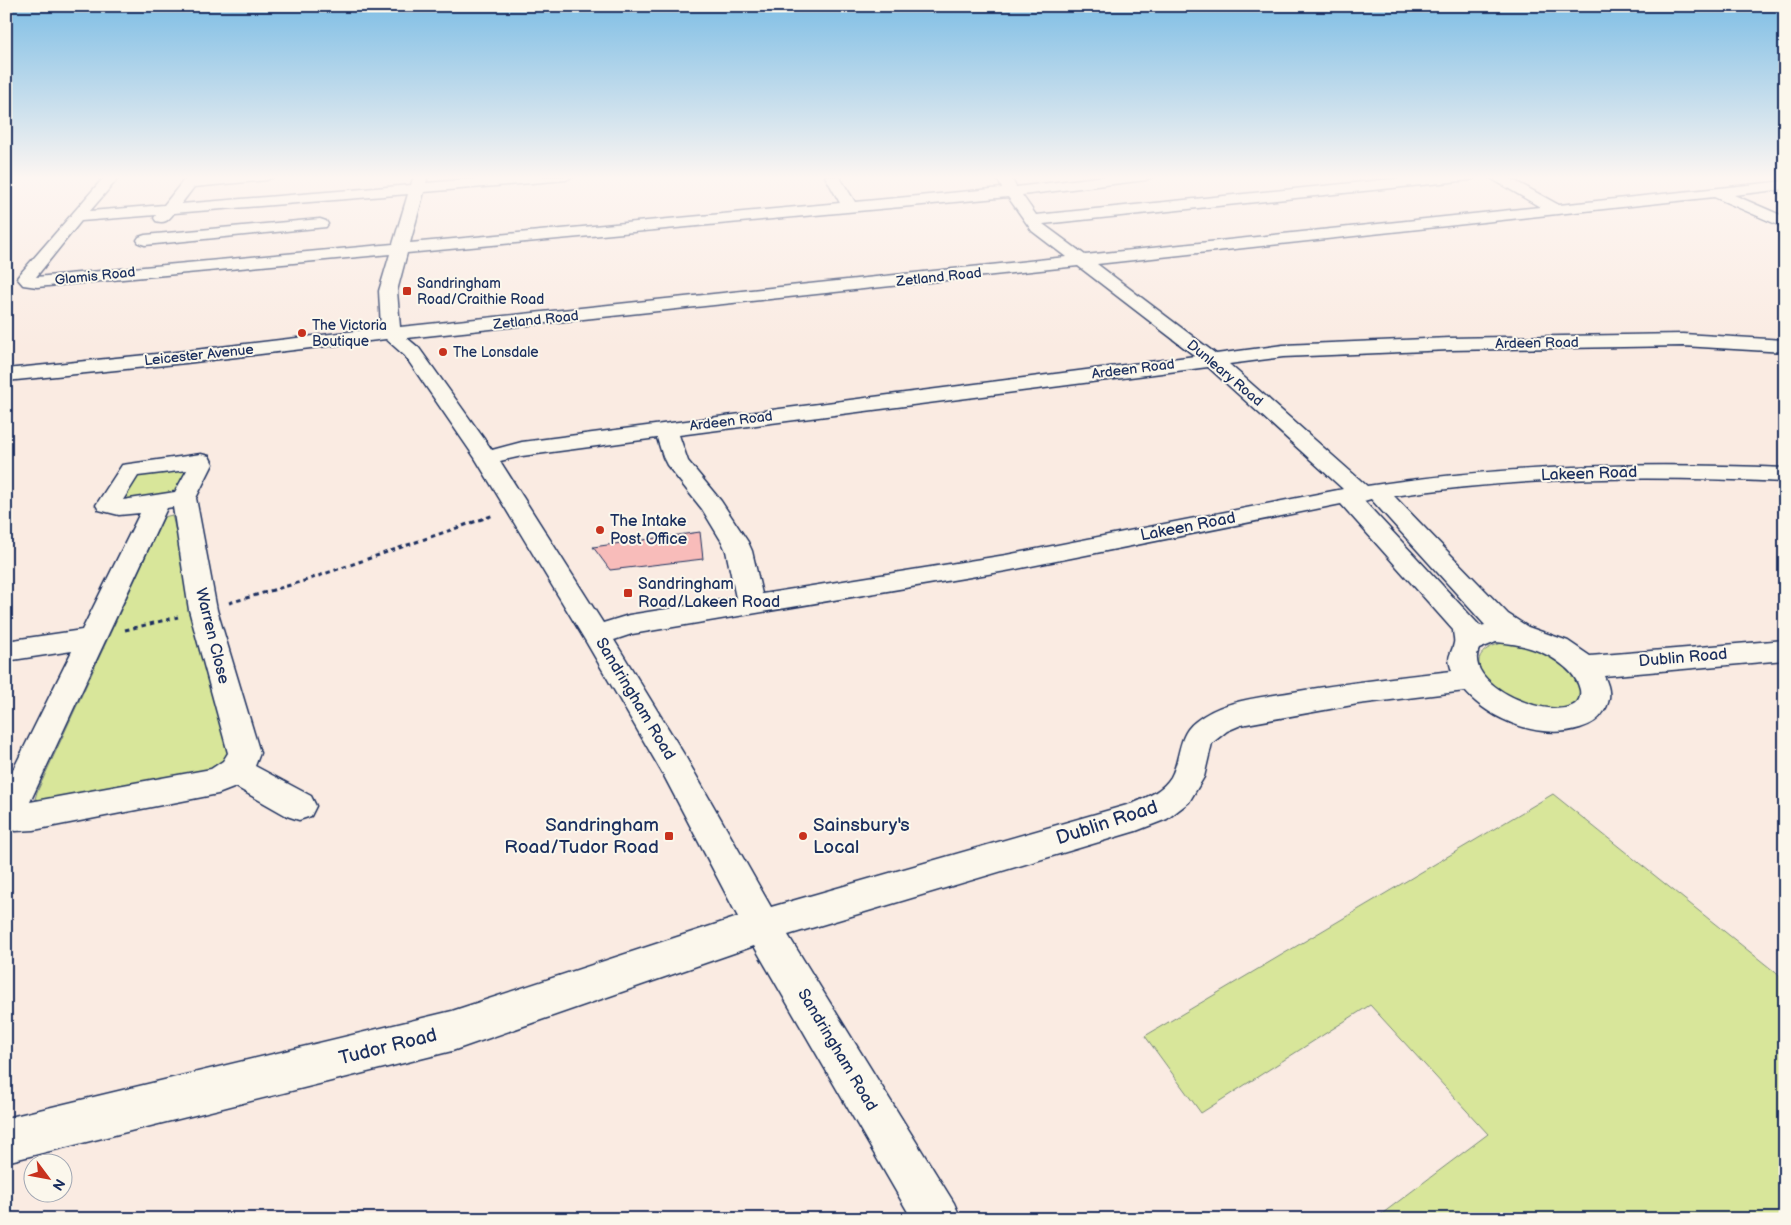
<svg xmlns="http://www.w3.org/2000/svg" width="1791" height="1225" viewBox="0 0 1791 1225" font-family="'Balsamiq Sans',sans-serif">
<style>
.green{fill:#d8e69a;stroke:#7a8a7c}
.building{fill:#f8bcba;stroke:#1b2f5e}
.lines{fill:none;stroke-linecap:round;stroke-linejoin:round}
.minor-casing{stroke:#1b2f5e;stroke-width:3}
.path{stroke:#1b2f5e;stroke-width:3;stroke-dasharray:4.5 4;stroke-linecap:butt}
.minor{fill:#fbf7ec;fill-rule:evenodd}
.poi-dot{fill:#c8321e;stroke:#fbf7ec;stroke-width:2}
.labels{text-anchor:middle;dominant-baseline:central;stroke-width:4;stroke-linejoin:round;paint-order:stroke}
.far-street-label{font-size:14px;fill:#1b2f5e;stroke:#fbf7ec}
.far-poi-label{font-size:14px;fill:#1b2f5e;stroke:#fbf7ec;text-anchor:start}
.street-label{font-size:16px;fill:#1b2f5e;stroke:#fbf7ec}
.poi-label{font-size:16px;fill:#1b2f5e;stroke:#fbf7ec;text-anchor:start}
.near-street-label{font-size:19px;fill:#1b2f5e;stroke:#fbf7ec}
.near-poi-label{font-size:19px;fill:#1b2f5e;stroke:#fbf7ec;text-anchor:end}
</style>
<rect width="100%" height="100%" fill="#faebe2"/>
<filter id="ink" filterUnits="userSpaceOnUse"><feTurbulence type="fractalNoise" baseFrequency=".02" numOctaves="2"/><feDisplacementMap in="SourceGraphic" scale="10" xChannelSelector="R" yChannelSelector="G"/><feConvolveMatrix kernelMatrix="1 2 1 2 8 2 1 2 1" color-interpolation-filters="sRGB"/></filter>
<g filter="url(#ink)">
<path class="green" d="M184,467L188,472L180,492L130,500H122L135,477L150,472Z
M172,515L230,757L223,766L207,771L44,801L35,799L37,792L164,517Z
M1503,643C1522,644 1546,648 1561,661C1591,687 1585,718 1541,708C1533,706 1523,705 1515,702C1510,700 1505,694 1500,691C1476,673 1467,651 1503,643Z
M1553,794L1785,980V1219H1375L1488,1134L1370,1005L1201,1113L1145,1036Z"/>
<path class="building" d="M700,532L703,559L610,570L593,547Z"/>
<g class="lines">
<g class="minor-casing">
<path id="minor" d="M105,176H120L90,211L164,205L187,176H274L267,180L194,187L181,204L411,185L414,176H428L426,183L509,176H573L566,180L424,192L410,243L840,203L825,176H839L855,202L1002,188L996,176H1010L1016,187L1105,176H1153L1146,180L1022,195L1036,215L1422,176H1477L1470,180L1043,224L1085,255L1540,207L1487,176H1506L1559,205L1785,181V189L1734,195L1785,217V228L1714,197L1097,264L1216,354L1283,345L1450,338L1683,334L1785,340V352L1683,346L1450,350L1283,357L1229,364L1367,486C1505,465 1645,462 1785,468V482C1655,476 1523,476 1394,496L1508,614L1528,627L1568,641L1590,656L1785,640V660L1604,676C1610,688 1612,699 1604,711C1598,721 1590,725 1580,728C1541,740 1491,721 1465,691L1358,704L1241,725L1227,731L1212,743L1204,777L1189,802L1167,819L1136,831L788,935L954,1203L961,1219H912L754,946L452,1051L6,1162V1118L452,1011L738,917L663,774L585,640L475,458L405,356L386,339L186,363L6,381V369L186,351L381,328L379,291L390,254L37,287L23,285L17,278L20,274ZM408,194L393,244L36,277L81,221L156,215L154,218L156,221C166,224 168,220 174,213ZM1008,197L1032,231L1066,257L400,327L397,291L407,253ZM1078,266L1195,356L522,442L492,450L419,348L407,338ZM1208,367L1343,489L1006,555L762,594L752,551L748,542L721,501L688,461L679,435ZM657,438L663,457L667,465L702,509L722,542L726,551L736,598L629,615L603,623L500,461L522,456ZM1371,499L1485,625L1480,626L1364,501ZM1341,504L1453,630C1453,634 1455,640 1454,643C1451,657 1446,654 1452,671C1398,677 1345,683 1293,692C1260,698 1221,700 1195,722C1177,736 1181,759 1171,777C1163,790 1148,797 1134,803L771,907L685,756L614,640L632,634L1006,571ZM1496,642C1522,644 1546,650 1566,668C1573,674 1578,681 1580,690C1587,734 1459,692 1479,649Z
M320,219L326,221L328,224L326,227L145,245L139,243L137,240L139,237L145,235Z
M201,454L209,456L213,464L196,498L217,610L260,753L255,766L311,796L316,806L311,816L299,820L287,816L236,787L218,794L34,830L16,831L6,828V784L72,651L6,661V641L82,630L140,513L119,515L99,510L96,505L122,465ZM187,470L175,492L123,500L138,476ZM173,507L189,610L228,753L223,761L211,769L30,802L167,508Z"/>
</g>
<path class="path" d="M229,603L304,581L494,515
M125,630L178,617"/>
<use href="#minor" class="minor"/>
</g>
</g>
<linearGradient id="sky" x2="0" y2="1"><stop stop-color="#7fbee5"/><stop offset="0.51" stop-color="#fdf6f2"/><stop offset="1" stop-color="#fdf6f2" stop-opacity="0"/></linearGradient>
<rect width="1791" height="348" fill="url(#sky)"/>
<g class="poi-dot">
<rect x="402" y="286" width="10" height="10" rx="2.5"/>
<circle cx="302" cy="333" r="5"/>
<circle cx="443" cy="352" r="5"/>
<circle cx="600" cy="530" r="5"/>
<rect x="623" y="588" width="10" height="10" rx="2.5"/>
<rect x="664" y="831" width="10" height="10" rx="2.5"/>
<circle cx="803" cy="836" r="5"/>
</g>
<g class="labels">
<g class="far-street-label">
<text transform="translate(95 276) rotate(-6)">Glamis Road</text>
<text transform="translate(939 277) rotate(-6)">Zetland Road</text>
<text transform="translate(536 320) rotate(-6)">Zetland Road</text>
<text transform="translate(1537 343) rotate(-1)">Ardeen Road</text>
<text transform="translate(199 355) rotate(-6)">Leicester Avenue</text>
<text transform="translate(1133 369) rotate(-7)">Ardeen Road</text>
<text transform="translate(1225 373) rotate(40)">Dunleary Road</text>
<text transform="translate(731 421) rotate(-7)">Ardeen Road</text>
</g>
<g class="far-poi-label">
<text x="417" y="283">Sandringham<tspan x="417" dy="16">Road/Craithie Road</tspan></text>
<text x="312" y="325">The Victoria<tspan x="312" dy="16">Boutique</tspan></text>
<text x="453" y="352">The Lonsdale</text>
</g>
<g class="street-label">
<text transform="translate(1589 474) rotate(-2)">Lakeen Road</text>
<text transform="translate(1188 527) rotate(-11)">Lakeen Road</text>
<text transform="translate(212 636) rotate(76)">Warren Close</text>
<text transform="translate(1683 658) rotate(-5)">Dublin Road</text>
<text transform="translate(635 699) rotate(59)">Sandringham Road</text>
<text transform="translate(837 1050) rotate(59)">Sandringham Road</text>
</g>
<g class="poi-label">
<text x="610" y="521">The Intake<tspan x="610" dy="18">Post Office</tspan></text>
<text x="638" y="584">Sandringham<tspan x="638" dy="18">Road/Lakeen Road</tspan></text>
</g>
<g class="near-street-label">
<text transform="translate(1107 823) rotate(-18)">Dublin Road</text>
<text transform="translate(388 1047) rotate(-14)">Tudor Road</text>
</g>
<g class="near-poi-label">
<text x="659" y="825">Sandringham<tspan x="659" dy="22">Road/Tudor Road</tspan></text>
<text x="813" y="825" text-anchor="start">Sainsbury's<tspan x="813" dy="22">Local</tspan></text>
</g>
</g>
<rect width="1791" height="1225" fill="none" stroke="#fbf7ec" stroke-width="25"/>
<rect x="12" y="12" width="1766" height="1200" fill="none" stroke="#1b2f5e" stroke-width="2" filter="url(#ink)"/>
<g transform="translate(48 1178) rotate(122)"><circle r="24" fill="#fbf7ec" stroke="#a1a7b3"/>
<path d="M0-4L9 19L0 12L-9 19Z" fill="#c8321e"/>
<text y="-8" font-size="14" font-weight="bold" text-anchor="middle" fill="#1b2f5e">N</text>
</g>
</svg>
